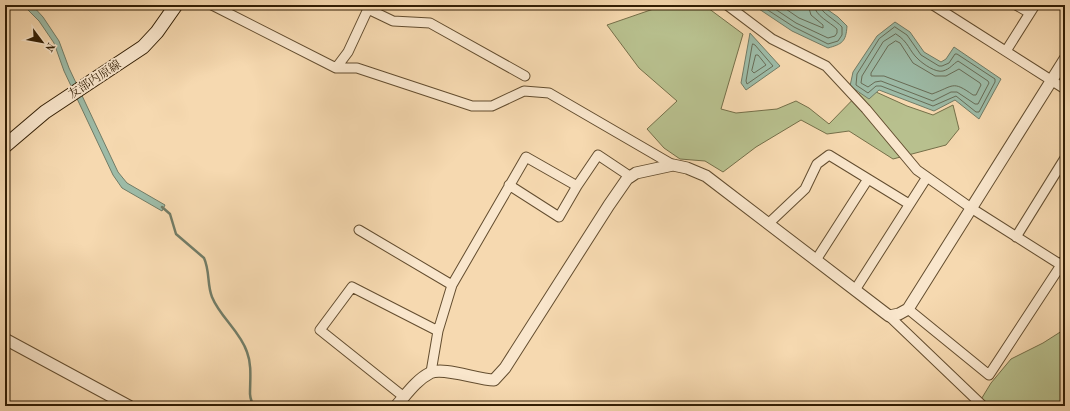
<svg xmlns="http://www.w3.org/2000/svg" width="1070" height="411" viewBox="0 0 1070 411" font-family="'Old Standard TT','Noto Serif JP',serif">
<style>
.green{fill:#b8c08e;stroke:#756f49}
.water{fill:#9dbba7;stroke:#727c66}
.lines{fill:none;stroke-linecap:round;stroke-linejoin:round}
.shore{stroke:#686c56;stroke-width:1}
.stream{stroke:#727c66;stroke-width:2.5}
.minor-casing{stroke:#634d2f;stroke-width:11}
.tertiary-casing{stroke:#634d2f;stroke-width:13}
.secondary-casing{stroke:#321e04;stroke-width:15}
.minor{stroke:#f9e6cc;stroke-width:9}
.tertiary{stroke:#f9e6cc;stroke-width:11}
.secondary{stroke:#f9e6cc;stroke-width:13}
.labels{text-anchor:middle;dominant-baseline:central;stroke-width:3.5;stroke-linejoin:round;paint-order:stroke}
.street-label{font-size:12px;fill:#321e04;stroke:#f9e6cc}
</style>
<rect width="100%" height="100%" fill="#f6d9b0"/>
<filter id="stains"><feTurbulence type="fractalNoise" baseFrequency=".005" numOctaves="4"/><feColorMatrix values="0 0 0 0 .2 0 0 0 0 .09 0 0 0 0 .02 0 0 0 .5 -.17"/></filter>
<radialGradient id="worn" r=".72"><stop offset=".6" stop-color="#630" stop-opacity="0"/><stop offset="1" stop-color="#630" stop-opacity=".3"/></radialGradient>
<path class="green" d="M665,5H704L743,34L721,109L736,113L777,109L796,101L809,108L829,124L865,87L907,106L933,115L953,105L959,129L946,145L893,159L849,131L827,134L801,120L756,147L723,172L705,161L680,159L664,148L647,129L677,101L639,68L607,25Z
M1065,329V406H977L991,383L1011,359L1043,343Z"/>
<path class="water" d="M23,5H32L43,17L59,41L69,68L118,172L127,183L165,205L162,211L122,188L113,175L64,71L54,43L39,21Z
M753,5H821L838,17L847,26C846,42 842,44 828,48L792,31Z
M895,22L910,32L924,52L941,62L946,59L954,47L1001,79L979,119L955,100L934,111L879,90L869,99L850,86L853,72L877,36Z
M750,33L780,66L746,90L741,83Z"/>
<g class="lines">
<path class="shore" d="M760,5L794,27L828,44L838,41L842,35V27C837,21 820,12 819,5
M769,5L796,23L828,38L835,36L837,33V29C830,22 815,16 814,5
M780,5L799,18L823,28V25L811,15L808,5
M895,27L907,35L921,55L939,66H942L949,63L955,54H957L995,79V82L979,112H976L956,96L933,106L881,86H876L868,93L856,85L857,74L879,39Z
M896,34C909,42 909,51 918,59C923,64 936,73 943,71C950,69 953,64 958,61L988,81L989,83L978,104H975L957,92H951L933,101L881,81L875,82L868,87L861,83L862,76L883,42Z
M896,41L900,43L913,63L935,76H946L959,69L980,83L981,85L976,95H973C952,80 954,86 932,94L884,76H871V73L888,46Z
M753,44L755,45L773,66L747,84L746,81L752,46Z
M756,55H758L766,65L754,73L752,71Z"/>
<path class="stream" d="M162,207L170,214L176,234L204,258C210,271 207,285 212,297C220,317 240,331 247,352C252,365 250,380 250,394C250,398 252,402 253,406"/>
<g class="minor-casing">
<path id="minor" d="M212,5L336,68H357L472,106H492L524,91L549,93L673,165
M727,5L772,39L826,66L866,109L917,170L971,208L1061,265
M933,5L1065,89
M1016,5L1030,13
M1006,51L1035,5
M336,68L348,52L368,9L393,21L430,23L525,76
M509,185L559,217L577,186L598,155L631,177
M768,224L805,189L817,164L829,155L909,204
M359,230L452,285
M1016,237L1065,158
M816,260L868,179
M855,290L927,177
M908,309L989,375L1065,259
M889,316L983,406
M431,372L438,331L452,285L526,157L577,186
M404,397L320,330L352,287L438,331"/>
</g>
<g class="tertiary-casing">
<path id="tertiary" d="M5,339L129,406
M396,406C406,395 416,380 430,373C442,366 478,380 494,380L505,368L609,205L627,179L636,173L673,165L687,168L706,176L889,316L899,314L908,309L1065,59"/>
</g>
<g class="secondary-casing">
<path id="secondary" d="M5,146L45,112L143,47L157,32L176,5"/>
</g>
<use href="#minor" class="minor"/>
<use href="#tertiary" class="tertiary"/>
<use href="#secondary" class="secondary"/>
</g>
<g class="labels">
<g class="street-label">
<text transform="translate(95 80) rotate(-33)">友部内原線</text>
</g>
</g>
<rect width="1070" height="411" fill="none" stroke="#f6d9b0" stroke-width="20"/>
<rect x="6" y="6" width="1058" height="399" fill="none" stroke="#321e04" stroke-width="2"/>
<rect x="10" y="10" width="1050" height="391" fill="none" stroke="#321e04"/>
<g transform="translate(42 42) rotate(122)" stroke="#f9e6cc" stroke-width="3" paint-order="stroke">
<path d="M0-3L7 15L0 10L-7 15Z" fill="#321e04"/>
<text y="-6" font-size="11" font-weight="bold" text-anchor="middle" fill="#321e04">N</text>
</g>
<rect width="100%" height="100%" filter="url(#stains)"/>
<rect width="100%" height="100%" fill="url(#worn)"/>
</svg>
